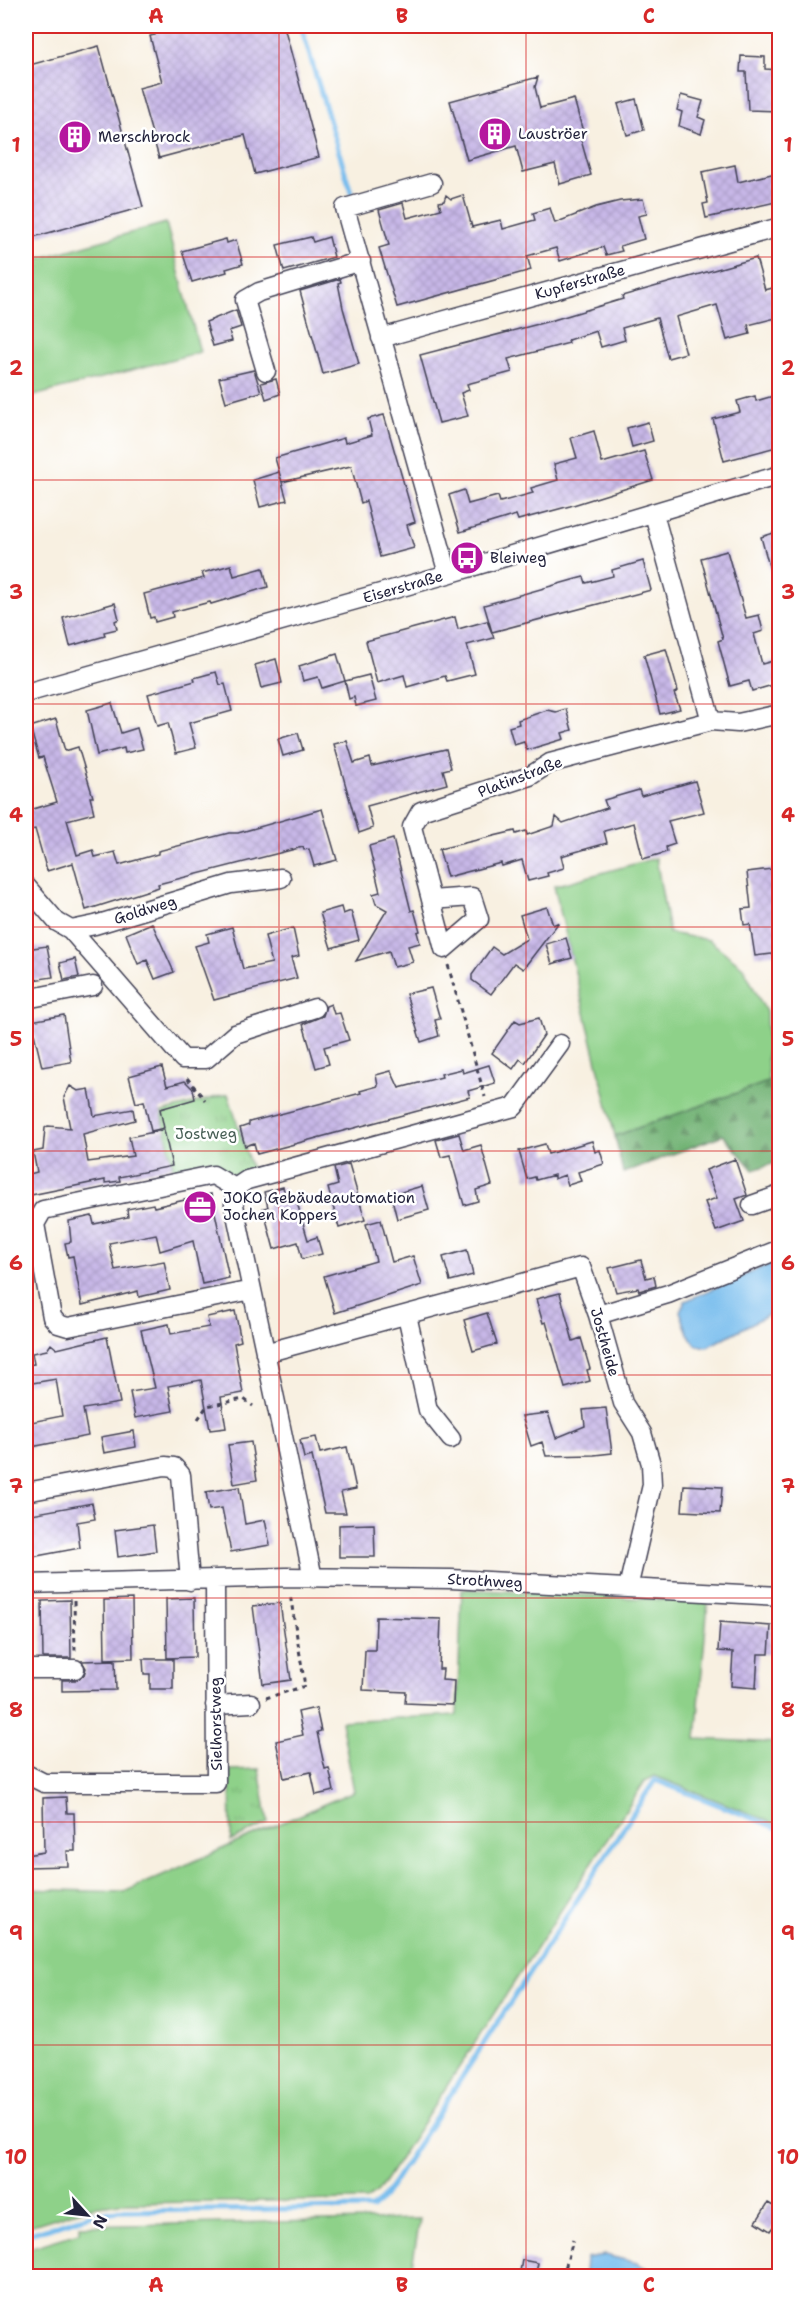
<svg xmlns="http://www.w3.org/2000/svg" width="805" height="2302" viewBox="0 0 805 2302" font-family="'Shantell Sans',sans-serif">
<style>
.grass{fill:#8ed189;stroke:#587a62;stroke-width:1.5}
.forest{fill:url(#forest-firs);stroke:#4a6a58;stroke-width:1.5}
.park{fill:url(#park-tufts);stroke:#587a62;stroke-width:1.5}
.water{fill:#76bced;stroke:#4c6f94;stroke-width:1.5}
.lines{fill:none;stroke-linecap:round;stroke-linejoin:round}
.stream{stroke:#76bced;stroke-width:5}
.building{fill:url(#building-cross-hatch)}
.minor-casing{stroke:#424154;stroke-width:21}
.path{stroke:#424154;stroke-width:3;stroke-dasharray:4.5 4.5;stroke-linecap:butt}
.minor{stroke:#fff;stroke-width:18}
.grid{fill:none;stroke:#d62828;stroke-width:1.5;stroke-opacity:0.55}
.labels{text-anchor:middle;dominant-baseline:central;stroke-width:5;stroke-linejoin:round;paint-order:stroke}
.poi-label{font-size:15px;fill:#22223b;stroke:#fff;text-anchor:start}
.street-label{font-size:15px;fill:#22223b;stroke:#fff}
.park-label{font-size:15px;fill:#485f56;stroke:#fff}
.neatline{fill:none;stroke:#d62828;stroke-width:2}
.grid-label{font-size:20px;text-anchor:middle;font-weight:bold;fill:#d62828}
</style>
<defs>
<pattern id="forest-firs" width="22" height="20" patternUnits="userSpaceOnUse" patternTransform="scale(1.5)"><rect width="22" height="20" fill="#72b375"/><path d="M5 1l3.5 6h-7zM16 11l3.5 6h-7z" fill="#5d9161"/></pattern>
<pattern id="park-tufts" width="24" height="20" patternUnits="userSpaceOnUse" patternTransform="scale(1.5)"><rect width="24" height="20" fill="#8ed189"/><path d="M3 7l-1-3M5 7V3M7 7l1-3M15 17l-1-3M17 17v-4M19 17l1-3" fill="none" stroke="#7ab377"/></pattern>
<pattern id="building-cross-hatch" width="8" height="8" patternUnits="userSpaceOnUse" patternTransform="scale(1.5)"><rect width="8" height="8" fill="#c7b7e7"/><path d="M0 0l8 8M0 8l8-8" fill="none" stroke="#ab9dc7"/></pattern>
</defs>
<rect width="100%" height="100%" fill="#fff"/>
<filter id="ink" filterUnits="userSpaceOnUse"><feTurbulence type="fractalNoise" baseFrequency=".0167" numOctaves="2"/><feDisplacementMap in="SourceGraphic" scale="12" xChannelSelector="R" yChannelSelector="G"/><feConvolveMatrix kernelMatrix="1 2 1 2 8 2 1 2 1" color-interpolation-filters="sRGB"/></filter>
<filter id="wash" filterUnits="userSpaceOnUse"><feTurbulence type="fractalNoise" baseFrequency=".008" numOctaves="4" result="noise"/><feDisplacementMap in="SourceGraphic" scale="24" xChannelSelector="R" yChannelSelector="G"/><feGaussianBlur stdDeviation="1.35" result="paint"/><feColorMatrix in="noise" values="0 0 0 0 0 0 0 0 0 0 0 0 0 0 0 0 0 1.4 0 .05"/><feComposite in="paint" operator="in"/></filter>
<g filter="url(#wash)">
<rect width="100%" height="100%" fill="#f8f0e1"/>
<path class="grass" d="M166,223L200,352L26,398V262Z
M656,858L669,933L709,940L743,967L766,1012L768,1082L615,1136L554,886Z
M462,1589L708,1602L696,1739L779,1743V1825L655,1776L645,1781L378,2192L366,2200L120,2203L91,2207L26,2227V1889L124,1892L354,1791L341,1721L457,1715Z
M420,2219L410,2276H26V2249L79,2233V2226Z"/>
<path class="forest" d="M779,1075V1162L753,1170L723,1135L623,1173L615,1136L768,1082Z"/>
<path class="park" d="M228,1094L252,1170L233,1175L215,1166L174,1174L162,1112Z
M259,1769L268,1823L231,1841L230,1770Z"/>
<path class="water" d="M779,1260V1309L707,1347L696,1345L688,1334L680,1311L685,1301Z
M605,2255L637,2263L660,2276L585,2274L586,2258Z"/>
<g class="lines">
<path class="stream" d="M301,26L351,192
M26,2235L94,2214L118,2211L372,2208L382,2200L655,1780L780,1829"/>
</g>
<g id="blocks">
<path class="building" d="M152,26H284L319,157L255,174L245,135L159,158L139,88L162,82L150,36L155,35Z
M99,46L143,207L26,239V66Z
M741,56L765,57V69L780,70V111L748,110L746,72H740Z
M538,77L535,87L540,108L574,99L583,132L579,133L591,175L560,184L555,164L523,172L516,146L467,160L450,101Z
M681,95L703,101L698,117L705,120L701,134L679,126L682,112L677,110Z
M636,99L644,130L627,135L618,104Z
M735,165L738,182L780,172V201L706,218L703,204L708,203L702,172Z
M446,195L451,199L463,195L472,227L501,220L503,229L535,220L533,213L550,208L555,223L596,207L620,201L643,199L647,214L638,216L644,239L620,246L622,251L606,255L603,247L560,261L556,248L527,256L531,270L397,307L379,248L389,245L379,210L403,203L407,218L441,209L439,202L444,201Z
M311,237L313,242L329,237L334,257L284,271L277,245Z
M226,239L227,243L236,240L243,264L226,269L227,272L192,282L182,251Z
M756,258L765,290L780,286V317L748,325L750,334L727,340L717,305L676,317L686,353L668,358L657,318L622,328L625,340L601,347L596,331L568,340L569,343L508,359L512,372L467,384L469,390L461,393L468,416L439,423L420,355L550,321L623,299L622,296Z
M340,279L341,282L338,283L343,308L359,364L323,374L300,291Z
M236,310L241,327L229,331L232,341L213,346L206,322Z
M254,370L261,392L226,402L219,378Z
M276,379L280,394L266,399L261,383Z
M780,394V446L724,461L713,419L740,412L737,401L755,396L756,401Z
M384,415L415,522L407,525L414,548L380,557L366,501L361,503L351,466L282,482L275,458L344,438L345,443L372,435L368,419Z
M648,422L653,441L632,447L627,428Z
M594,431L602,463L644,451L653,480L570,506L518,520L516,515L460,532L449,495L464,490L468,504L498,496L500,502L533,493L531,488L558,480L554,464L577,458L571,438Z
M279,472L287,500L260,507L253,480Z
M780,531V587L775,588L761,537Z
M727,551L746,618L759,615L763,631L754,634L762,664L780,659V683L752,691L749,681L730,686L718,641L723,639L701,558Z
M643,561L651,590L492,632L484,605L576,579L584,577L586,583L613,576L612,570Z
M231,565L234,576L263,568L268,587L211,604L210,602L172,612L173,617L155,622L154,617L150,618L144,594L204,578L202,573Z
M115,603L119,619L115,621L117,629L104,632L105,636L70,646L63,618Z
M455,617L458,629L487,621L494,638L467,645L475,674L447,681L445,676L407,687L404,675L377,683L366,641Z
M666,649L678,691L674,693L680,709L660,714L644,655Z
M337,654L345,681L322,688L318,677L303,681L299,666Z
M276,659L282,683L261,688L255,665Z
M216,672L220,685L225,684L232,711L189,723L196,748L176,753L168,723L157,726L148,694L195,681L194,678Z
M369,675L376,701L356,706L354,697L349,699L345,681Z
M112,703L121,733L137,728L143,749L125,753L124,748L97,755L87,710Z
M566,709L572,730L562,733L564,739L527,750L524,742L514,745L509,727L519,724L518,720L547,710L556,712Z
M56,719L65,751L78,747L93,797H90L94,813L67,820L77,855L93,850L95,857L115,852L119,865L158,854V851L229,833H238L322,809L337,860L314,866L309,849L304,850L303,847L158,884L159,887L86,910L73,863L47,871L35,829L30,830L26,813V811L57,802L43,757L39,758L30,727Z
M298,733L303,750L283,756L278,739Z
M347,741L354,763L370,758L372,766L446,749L451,768L443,770L447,784L367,806L373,828L359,833L334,744Z
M695,781L704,812L668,821L675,844L666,847L667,852L643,859L634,823L604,831L607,843L561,856L564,868L547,873L548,876L528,881L522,860L502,866L501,863L447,877L439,849L515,831L516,834L526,831L527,835L554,826L556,817L563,823L607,808L604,800L639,790L641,796Z
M393,839L411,911L414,910L420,931L417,932L420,943L408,946L413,962L394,967L389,951L356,961L387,910L376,904L373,894L380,892L369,846Z
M780,868V899L774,900L780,953L755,956L750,924L744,925L742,909L751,908L747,872Z
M341,907L343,914L351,911L359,940L331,948L320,913Z
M547,907L553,925L559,922L523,969L514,963L491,994L472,980V975L492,947L502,954L527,939L520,915Z
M152,923L174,972L155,979L147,960L138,964L126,934Z
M232,927L243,969L272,963L265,936L293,928L299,956L291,958L297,978L214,1000L195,946L209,942L207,934Z
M566,938L572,958L552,964L546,944Z
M47,946L53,977L27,981L26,949Z
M75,959L79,977L64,980L60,963Z
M431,988L440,1019L435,1020L439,1036L421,1042L406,994Z
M331,1004L334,1014L340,1013L349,1040L324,1047L329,1064L316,1068L303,1024L323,1016L326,1006Z
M64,1015L71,1062L42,1067L31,1021Z
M539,1018L544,1035L525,1063L520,1059L513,1069L492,1053L515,1020L520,1023Z
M489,1065L495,1083L468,1091L470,1097L257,1154L254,1143L245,1146L240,1128L249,1125V1122L361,1093L360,1091L378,1086L376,1075L391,1071L399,1088L442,1077L441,1074L462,1069L463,1073Z
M162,1067L167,1086L185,1081L193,1089L195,1099L160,1109L164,1128L151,1131L144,1101L136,1103L129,1076Z
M70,1086L78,1091L89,1089L94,1116L133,1109L135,1120L83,1134L88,1162L133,1156L129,1137L164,1130L172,1166L119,1177L120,1181L105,1183V1180L26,1196V1175L37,1172L33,1152L43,1150L45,1128L48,1126L70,1128L64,1097Z
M459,1134L464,1150L481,1145L492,1185L476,1190L478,1201L464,1205L450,1155L441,1157L436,1140Z
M592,1141L595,1152L600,1150L604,1164L578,1172L581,1181L568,1185L565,1175L554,1179V1175L536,1180L535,1177L527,1179L519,1151L545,1144L548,1154Z
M735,1159L747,1195L736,1199L744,1221L716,1231L705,1202L717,1198L706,1170Z
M349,1164L365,1220L339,1228L328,1188L338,1185L334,1168Z
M422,1186L429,1210L397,1219L391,1195Z
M283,1187L287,1202L296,1199L308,1240L317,1237L322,1254L302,1259L298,1242L274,1249L263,1208L268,1207L264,1192Z
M211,1194L229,1278L202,1284L193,1241L160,1251L156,1234L109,1243L115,1270L164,1261L170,1290L139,1297L138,1291L82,1305L73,1256L68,1257L65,1243L71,1242L69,1221L92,1216L94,1224L128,1217L127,1209L153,1204L154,1207Z
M381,1220L392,1262L413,1256L422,1285L335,1313L324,1276L376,1261L366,1224Z
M467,1250L473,1275L450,1281L443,1257Z
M641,1260L646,1278L654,1276L656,1286L639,1291L638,1288L616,1292L609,1268Z
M560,1293L573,1341L581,1338L590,1369L587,1370L590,1381L565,1388L546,1322L543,1323L536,1299Z
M235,1311L241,1341L234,1343L243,1393L221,1397L226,1428L210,1430L201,1380L168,1386L173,1411L135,1418L130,1392L155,1388L141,1330L169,1324L171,1334L209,1327L207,1317Z
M487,1313L497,1344L473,1351L464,1320Z
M107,1337L120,1403L83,1409L88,1436L26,1448V1423L62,1416L56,1379L26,1384V1365L34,1364L32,1353L47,1350L51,1344L57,1349Z
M606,1408L612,1453L594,1455L546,1456L542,1442L531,1446L522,1416L548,1413L556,1438L585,1426L583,1410Z
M134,1431L136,1447L104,1453L101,1437Z
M316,1437L320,1453L347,1447L356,1489L341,1492L346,1513H325L312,1456L304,1458L300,1440Z
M251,1442L257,1480L234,1484L228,1445Z
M684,1485L722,1487L720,1513L682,1511Z
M239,1487L245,1524L265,1520L270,1545L231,1552L222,1508L209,1510L206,1492Z
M92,1503L95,1519L77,1522L80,1548L26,1558V1532H28L26,1515Z
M374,1524L375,1557H339V1525Z
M153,1525L156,1551L118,1557L115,1530Z
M194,1598L195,1657L167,1658L166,1599Z
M132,1599L133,1658L105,1659L104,1600Z
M70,1600L71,1658H43L42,1601Z
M280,1603L291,1680L263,1684L253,1606Z
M376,1617L441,1619L439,1669H443L442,1680L454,1681L453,1705L405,1703L406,1692L363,1690L365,1650H375Z
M720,1622L771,1626L769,1654H758L756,1688L731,1686L733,1652L718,1651Z
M143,1659H173V1689H150V1674H144Z
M115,1660L116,1690L62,1691V1680H76L84,1675L86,1668L82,1661Z
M316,1708L321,1731L317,1732L321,1751L325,1769L329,1768L334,1791L316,1795L311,1772L284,1778L276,1741L303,1735L298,1712Z
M66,1797L67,1813H74L75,1851H67L68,1866L26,1867V1855L44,1852L43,1798Z
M768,2203L780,2210V2217L770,2231L756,2222Z
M522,2260L538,2263L535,2277H519Z"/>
</g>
</g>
<g filter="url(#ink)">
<use href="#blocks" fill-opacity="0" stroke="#424154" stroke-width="1.5"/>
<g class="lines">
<g class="minor-casing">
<path id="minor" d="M432,183L345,208L448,574
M381,338L780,227
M266,371L245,300L259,292L361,261
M654,514L711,721
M26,693L448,574L780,475
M26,886L57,922L71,930L95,925L231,884L281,878
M431,900L472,897L479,919L444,949L412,827L421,811L530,776L550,763L711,721L738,723L780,714
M71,930L183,1059H206L235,1034L315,1008
M26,999L93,986
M235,1188L234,1205L313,1578
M752,1205L780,1195
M252,1290L68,1327L58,1324L52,1317L35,1224L43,1210L213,1175L235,1188L247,1180L514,1107L560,1044
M407,1315L428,1410L451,1439
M598,1315L668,1294L780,1249
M265,1353L581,1267L598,1315L623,1403L642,1433L651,1464L652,1485L628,1588
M26,1492L165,1466L174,1467L181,1475L190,1581
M26,1584L287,1577L451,1579L780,1596
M26,1669H75
M215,1705L251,1703
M26,1774L44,1783H216L215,1581"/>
</g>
<path class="path" d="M448,965L485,1097
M187,1078L205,1100
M198,1419L207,1406L244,1399L253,1406
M74,1601L75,1652
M266,1698L305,1686L290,1594
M563,2276L573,2240"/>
<use href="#minor" class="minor"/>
</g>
</g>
<path class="grid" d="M279,26V2276M526,26V2276M26,257H780M26,480H780M26,704H780M26,927H780M26,1151H780M26,1375H780M26,1598H780M26,1822H780M26,2045H780"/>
<defs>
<g id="building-disc" transform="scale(1.725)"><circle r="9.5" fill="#b5179e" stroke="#fff"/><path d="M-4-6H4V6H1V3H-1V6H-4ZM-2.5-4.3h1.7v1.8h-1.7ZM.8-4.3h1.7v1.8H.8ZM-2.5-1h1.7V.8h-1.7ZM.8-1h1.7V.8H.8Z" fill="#fff"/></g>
<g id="bus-disc" transform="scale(1.725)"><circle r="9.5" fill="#b5179e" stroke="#fff"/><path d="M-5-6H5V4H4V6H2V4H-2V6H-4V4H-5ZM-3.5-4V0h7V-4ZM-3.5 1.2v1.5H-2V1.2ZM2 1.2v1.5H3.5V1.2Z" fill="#fff"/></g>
<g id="office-disc" transform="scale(1.725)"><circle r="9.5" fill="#b5179e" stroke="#fff"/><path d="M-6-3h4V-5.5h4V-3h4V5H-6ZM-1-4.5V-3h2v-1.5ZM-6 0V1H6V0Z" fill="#fff"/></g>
</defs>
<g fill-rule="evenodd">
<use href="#building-disc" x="495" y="134"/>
<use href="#building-disc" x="75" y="137"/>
<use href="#bus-disc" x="467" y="558"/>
<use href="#office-disc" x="200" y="1207"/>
</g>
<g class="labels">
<g class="poi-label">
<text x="518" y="134">Lauströer</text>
<text x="98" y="137">Merschbrock</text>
<text x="490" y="558">Bleiweg</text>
<text x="223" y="1198">JOKO Gebäudeautomation<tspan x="223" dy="17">Jochen Koppers</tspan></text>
</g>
<g class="street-label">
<text transform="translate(580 282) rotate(-16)">Kupferstraße</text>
<text transform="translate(403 587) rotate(-16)">Eiserstraße</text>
<text transform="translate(520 777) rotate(-21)">Platinstraße</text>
<text transform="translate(145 910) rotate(-17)">Goldweg</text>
<text transform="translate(605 1342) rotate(74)">Jostheide</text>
<text transform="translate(485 1581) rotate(3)">Strothweg</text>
<text transform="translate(216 1724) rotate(-91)">Sielhorstweg</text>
</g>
<g class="park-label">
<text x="206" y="1134">Jostweg</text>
</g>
</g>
<rect width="805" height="2302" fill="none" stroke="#fff" stroke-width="66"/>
<g transform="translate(87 2215) rotate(117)" stroke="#ffffff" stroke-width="4.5" paint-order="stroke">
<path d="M0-4.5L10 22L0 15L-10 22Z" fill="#22223b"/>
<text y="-9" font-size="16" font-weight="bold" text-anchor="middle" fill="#22223b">N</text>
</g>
<rect x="33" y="33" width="739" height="2236" class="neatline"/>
<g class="grid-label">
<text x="156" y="23">A</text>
<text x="402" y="23">B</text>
<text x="649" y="23">C</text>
<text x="16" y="152">1</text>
<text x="788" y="152">1</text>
<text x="16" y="375">2</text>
<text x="788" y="375">2</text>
<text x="16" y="599">3</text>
<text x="788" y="599">3</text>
<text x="16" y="822">4</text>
<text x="788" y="822">4</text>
<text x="16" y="1046">5</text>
<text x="788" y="1046">5</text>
<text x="16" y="1270">6</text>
<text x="788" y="1270">6</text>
<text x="16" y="1493">7</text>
<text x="788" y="1493">7</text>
<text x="16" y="1717">8</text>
<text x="788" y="1717">8</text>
<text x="16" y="1940">9</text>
<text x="788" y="1940">9</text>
<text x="16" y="2164">10</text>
<text x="788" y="2164">10</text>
<text x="156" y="2292">A</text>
<text x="402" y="2292">B</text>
<text x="649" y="2292">C</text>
</g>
</svg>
